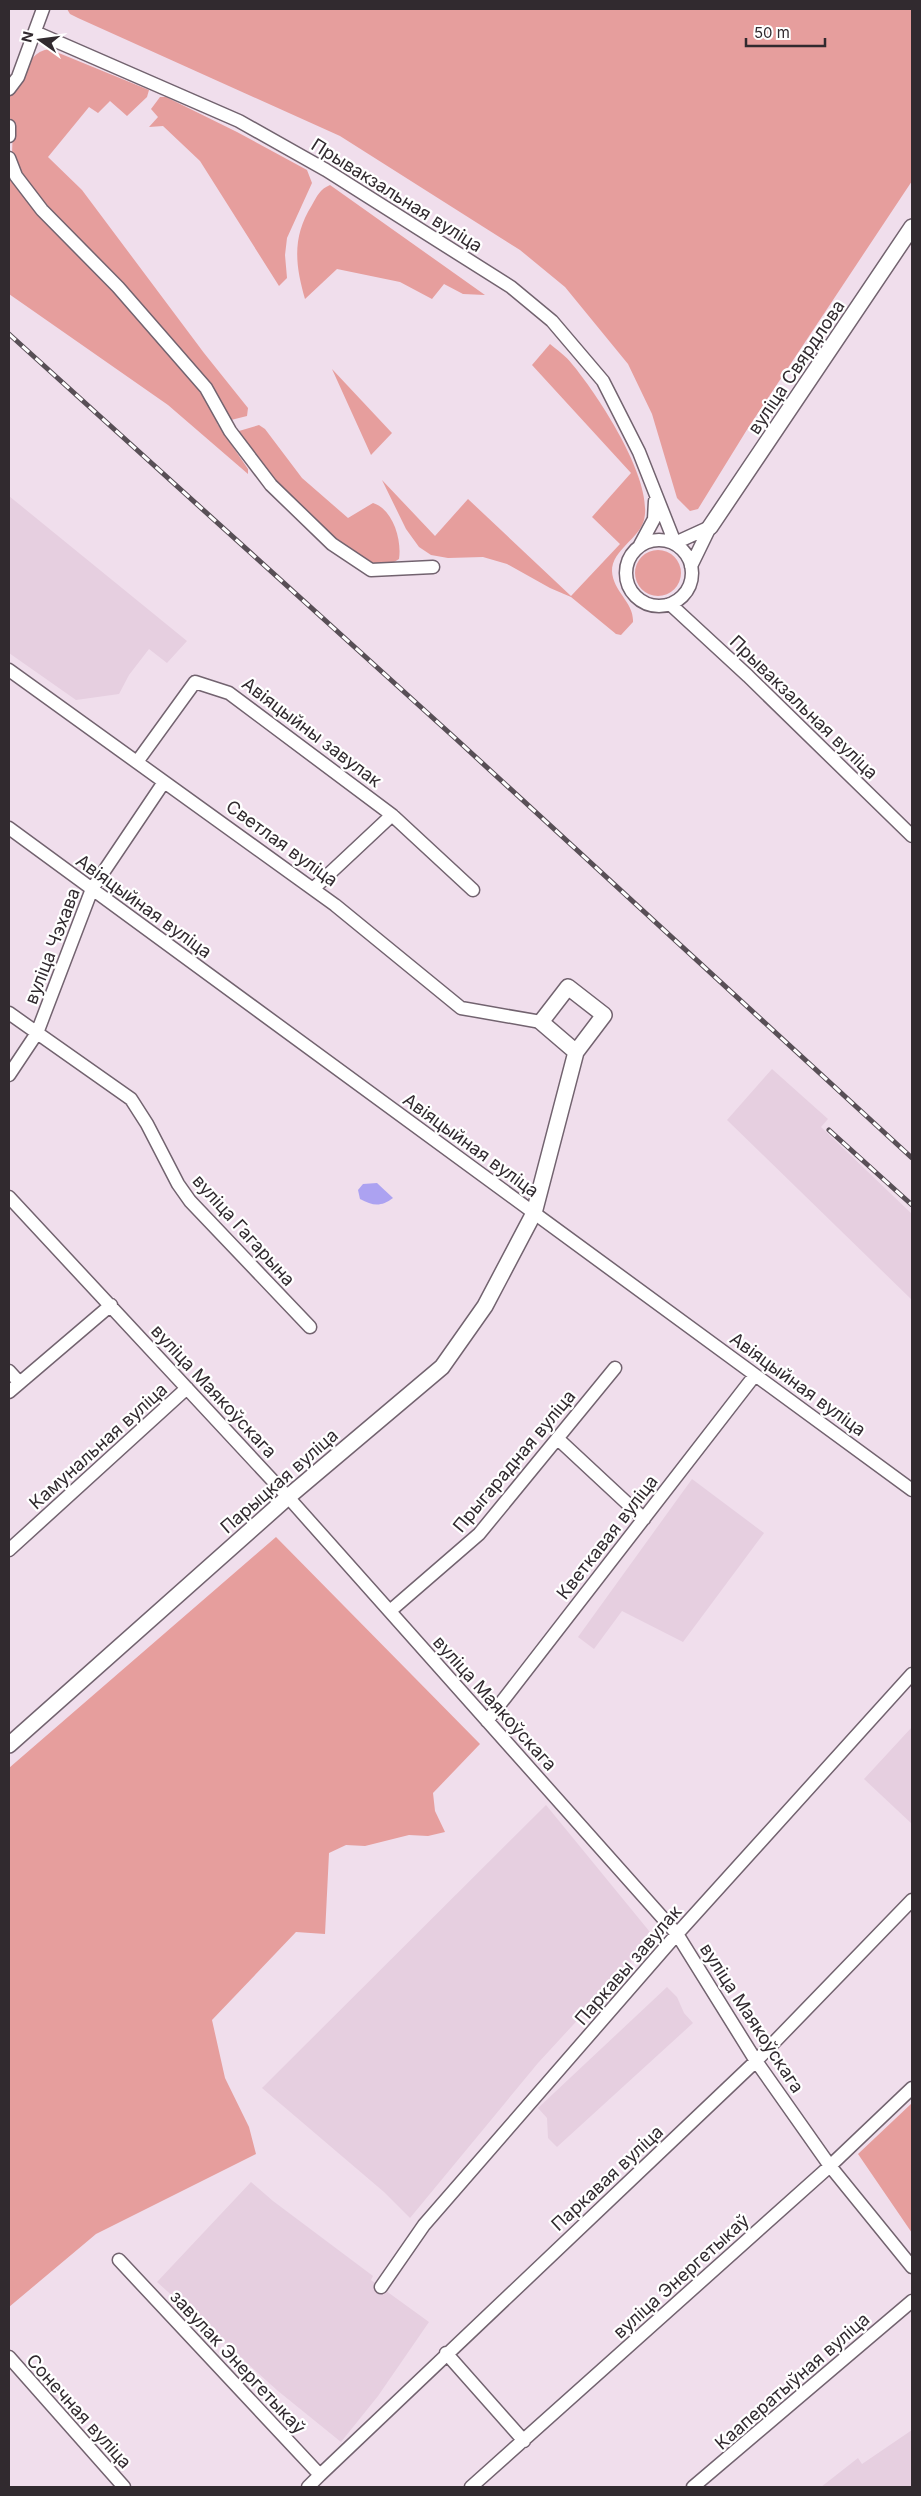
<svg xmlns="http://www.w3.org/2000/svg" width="921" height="2496" viewBox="0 0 921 2496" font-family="Inter,sans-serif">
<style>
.built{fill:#e6cfe0}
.green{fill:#e69e9d}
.water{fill:#aca2f1}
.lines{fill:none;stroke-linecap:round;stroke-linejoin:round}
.minor-casing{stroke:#72636f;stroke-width:15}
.major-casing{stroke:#72636f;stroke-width:18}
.minor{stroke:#fff;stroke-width:12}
.major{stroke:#fff;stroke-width:15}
.rail-casing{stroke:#584f56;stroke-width:5}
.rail{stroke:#fff;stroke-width:3;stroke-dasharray:9;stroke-linecap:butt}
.labels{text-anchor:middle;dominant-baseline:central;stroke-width:4.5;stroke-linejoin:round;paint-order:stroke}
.street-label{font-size:18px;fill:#312a2f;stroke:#fff}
</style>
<rect width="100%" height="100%" fill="#f0deec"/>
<path class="built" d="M9,496L187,641L167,663L149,649L129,675L119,694L76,700L9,653Z
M772,1069L828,1119L821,1127L912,1214V1300L727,1120Z
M692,1479L764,1533L683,1642L622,1611L594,1649L578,1637Z
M912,1727V1824L864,1779Z
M546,1805L654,1937L538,2063L410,2218L384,2192L262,2088Z
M667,1987L677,1997L684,2013L693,2023L557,2147L548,2138L547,2118L538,2108Z
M251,2182L273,2201L373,2276L371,2280L429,2322L378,2396L341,2442L278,2391L157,2282Z
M912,2430V2487H821L858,2458L862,2464Z"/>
<path class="green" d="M67,9H912V181L748,428L698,509L690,511L677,498L652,414L628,364L565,287L520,250L340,136L78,18L70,14Z
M49,49L149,90L147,97L127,116L110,101L98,113L89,107L48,157L82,190L204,353L248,408L247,416L231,420L219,404L42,204L23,176L12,154L13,128L9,114V97C29,87 20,54 49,49Z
M160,97H166L237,132L307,170L312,183L287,238L285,255L287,278L279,286L200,161L163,126L149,127L158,117L151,109Z
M9,167L204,394L218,425L248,469V474L168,405L9,294Z
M330,185L485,295L463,294L444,284L432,299L400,282L337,269L305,299C295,264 292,237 312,205C317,196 320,189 330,185Z
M550,344C557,350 566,356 572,364C598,395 654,480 644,520C639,539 612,550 612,571C613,592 634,602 633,622L621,635L616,634L571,597L550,588L507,564L483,557L448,558L431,555L419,547L406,529L382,480L435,536L468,499L571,596L620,544L592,517L631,473L532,365Z
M332,369L392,433L371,455Z
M259,425L265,429L302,478L348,518L373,503C393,509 402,540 399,559L386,567C328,551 274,485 239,439V431Z
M635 573a23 23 0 1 1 46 0a23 23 0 1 1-46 0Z
M276,1537L480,1744L433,1793L435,1811L445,1832L428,1836L409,1835L365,1846L346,1845L329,1853L325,1934L296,1932L212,2020L225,2078L249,2127L256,2154L96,2234L9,2307V1768Z
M912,2103V2233L858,2154Z"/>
<path class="water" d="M377,1183L393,1198C381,1207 373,1206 360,1199L358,1190L363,1184Z"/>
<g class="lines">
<g class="minor-casing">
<path id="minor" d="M35,32L239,121L326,170L511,287L552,321L603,381L639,452L675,543L710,527
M9,89L18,77L43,9
M9,126V136
M9,158L16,176L42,210L118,287L206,388L230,431L271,485L332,544L371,570L433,567
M626 573a33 33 0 1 1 66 0a33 33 0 1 1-66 0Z
M640,545L654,519L655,501
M691,566L710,527
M670,604L748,676L912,836
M9,670L335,905L461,1008L541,1022
M137,762L195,682L229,693L392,815L473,890
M9,828L912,1490
M313,889L392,815
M9,1013L131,1099L147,1124L178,1184L190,1201L310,1327
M9,1075L37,1033L92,889L164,782
M9,1197L288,1497L677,1934L756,2061L830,2166L912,2267
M9,1371L19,1382
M9,1392L111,1305
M558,1439L644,1519
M9,1550L187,1388
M390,1611L479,1534L615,1368
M487,1721L755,1375
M119,2260L320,2475L308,2487
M381,2287L424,2225L677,1934L912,1674
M446,2353L524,2441
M9,2357L124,2487
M320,2475L756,2061L912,1900
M471,2487L830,2166L912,2088
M693,2487L912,2301"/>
</g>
<g class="major-casing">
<path id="major" d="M710,527L912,227
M9,1745L288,1497L442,1367L485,1306L534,1213L576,1052L604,1015L568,987L541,1022L576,1052"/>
</g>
<use href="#minor" class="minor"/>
<use href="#major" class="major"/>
<g class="rail-casing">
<path id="rail" d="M9,334L455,738L912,1158
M829,1130L912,1205"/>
</g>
<use href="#rail" class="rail"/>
</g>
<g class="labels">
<g class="street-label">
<text transform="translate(397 195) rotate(32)">Прывакзальная вуліца</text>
<text transform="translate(796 367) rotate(-56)">вуліца Свярдлова</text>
<text transform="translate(804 707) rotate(44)">Прывакзальная вуліца</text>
<text transform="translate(312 732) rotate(37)">Авіяцыйны завулак</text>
<text transform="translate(282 843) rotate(36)">Светлая вуліца</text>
<text transform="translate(144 906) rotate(36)">Авіяцыйная вуліца</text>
<text transform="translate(52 946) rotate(-69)">вуліца Чэхава</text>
<text transform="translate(471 1145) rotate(36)">Авіяцыйная вуліца</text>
<text transform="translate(244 1230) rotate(48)">вуліца Гагарына</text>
<text transform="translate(798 1384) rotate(36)">Авіяцыйная вуліца</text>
<text transform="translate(214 1391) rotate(47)">вуліца Маякоўскага</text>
<text transform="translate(98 1446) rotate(-42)">Камунальная вуліца</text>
<text transform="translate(514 1461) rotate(-50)">Прыгарадная вуліца</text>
<text transform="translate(279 1481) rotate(-41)">Парыцкая вуліца</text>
<text transform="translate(607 1537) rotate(-52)">Кветкавая вуліца</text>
<text transform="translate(495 1703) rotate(48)">вуліца Маякоўскага</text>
<text transform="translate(628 1965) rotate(-49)">Паркавы завулак</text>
<text transform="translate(752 2018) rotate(57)">вуліца Маякоўскага</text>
<text transform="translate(607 2178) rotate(-43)">Паркавая вуліца</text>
<text transform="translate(681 2276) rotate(-42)">вуліца Энергетыкаў</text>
<text transform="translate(238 2362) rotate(47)">завулак Энергетыкаў</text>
<text transform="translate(792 2381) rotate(-41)">Кааператыўная вуліца</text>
<text transform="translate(79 2411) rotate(48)">Сонечная вуліца</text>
</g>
</g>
<rect width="921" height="2496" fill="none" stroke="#312a2f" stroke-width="20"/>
<g transform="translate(40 40) rotate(284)" stroke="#ffffff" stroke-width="4" paint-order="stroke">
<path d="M0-4L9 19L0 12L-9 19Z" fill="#312a2f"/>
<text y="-8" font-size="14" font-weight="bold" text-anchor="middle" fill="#312a2f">N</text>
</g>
<path d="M746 38v8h79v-8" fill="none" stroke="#312a2f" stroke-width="2.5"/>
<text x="754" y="38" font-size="15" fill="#312a2f" stroke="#ffffff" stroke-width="4" paint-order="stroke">50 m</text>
</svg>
